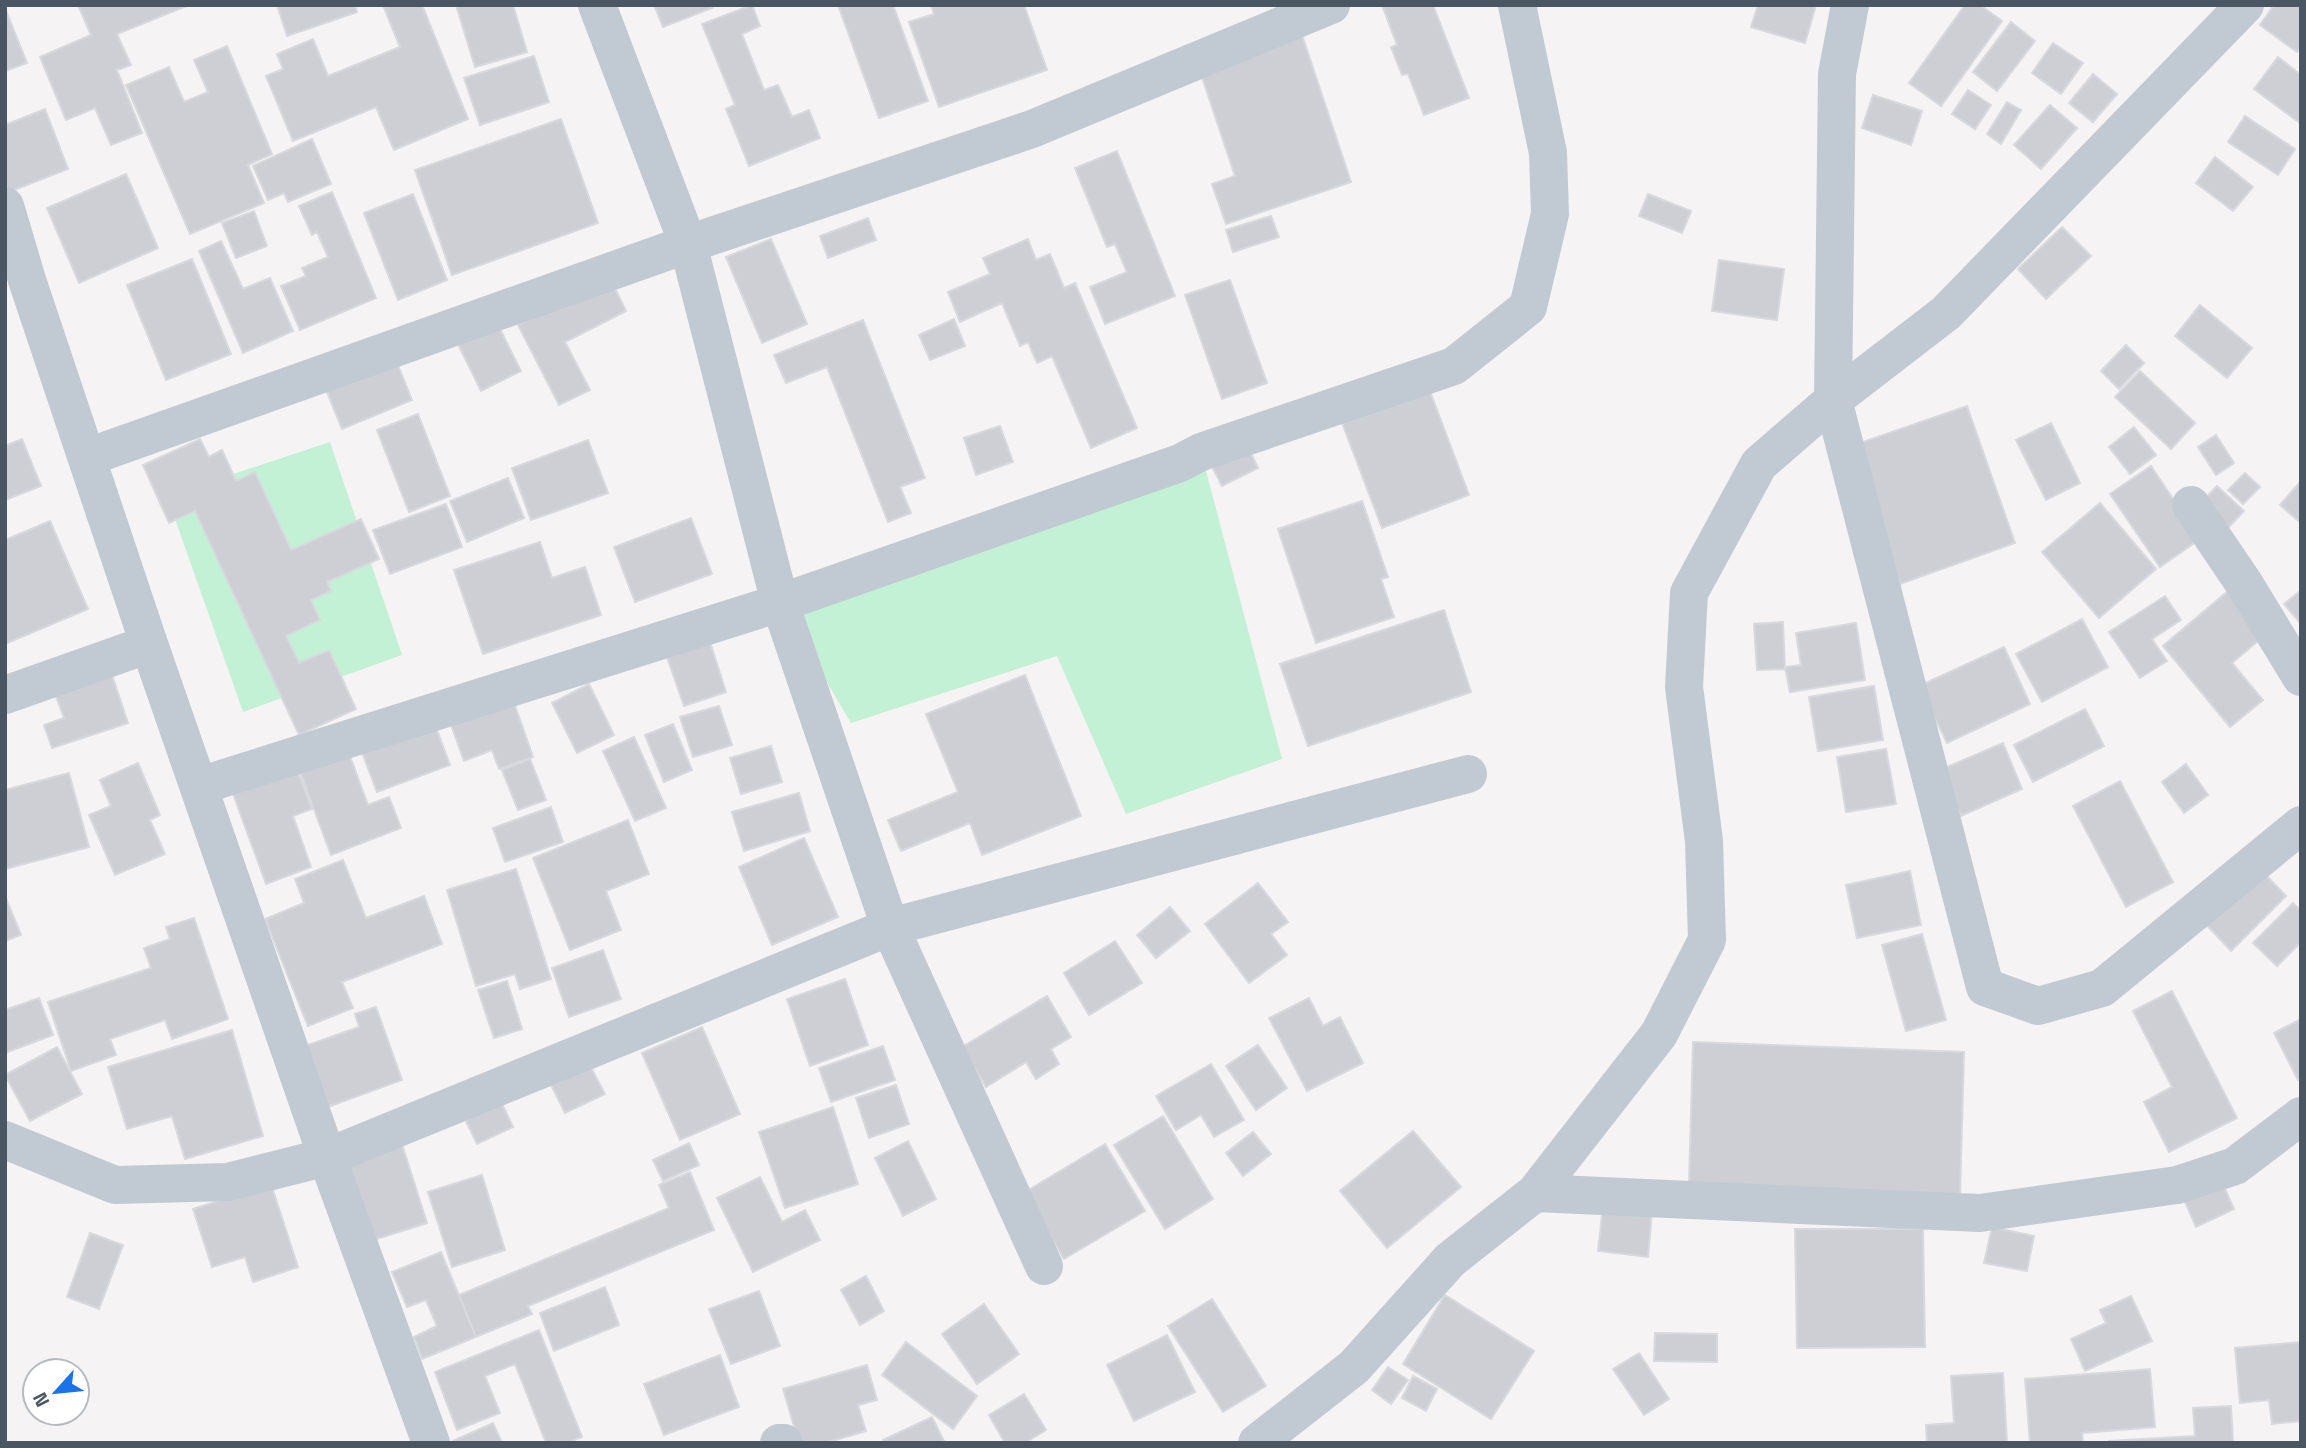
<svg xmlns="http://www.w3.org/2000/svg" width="2306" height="1448" viewBox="0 0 2306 1448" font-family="'Space Grotesk',sans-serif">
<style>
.green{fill:#c3f1d5}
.building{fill:#cdcfd5;stroke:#d7d9de;stroke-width:2}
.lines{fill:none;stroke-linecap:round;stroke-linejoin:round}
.minor{stroke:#c1cad2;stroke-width:38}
</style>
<rect width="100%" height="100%" fill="#f5f3f3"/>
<path class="green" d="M330,442L402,655L243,712L167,496Z
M1201,452L1282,759L1126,814L1057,656L851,723L780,603Z"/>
<path class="building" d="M78,5H189L117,34L131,65L117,70L142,133L111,145L95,108L66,120L40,57L91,35Z
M277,5H355L357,12L287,36Z
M383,5H422L468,119L394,150L376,107L293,141L266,76L283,69L277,54L313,39L328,76L400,47Z
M456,5H513L527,52L475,67Z
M654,5H711L712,8L663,27Z
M752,5L760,26L742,34L764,90L778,85L792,117L809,110L820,138L749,166L726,109L735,105L702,24Z
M838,5H893L928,101L879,118Z
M931,5H1024L1047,70L939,107L909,22L934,14Z
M1382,5H1433L1469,98L1424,115L1408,74L1402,75L1391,47L1397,45Z
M1758,5H1816L1805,43L1751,27Z
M1965,5H1980L2002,21L1941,106L1909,83Z
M2274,5H2301V48L2297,52L2260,25Z
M5,8L27,63L5,71Z
M2011,22L2035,41L1997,91L1973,72Z
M1302,35L1351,182L1226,224L1212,184L1235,176L1199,68Z
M2053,43L2083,63L2061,94L2032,73Z
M227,46L272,154L248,165L264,203L190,234L126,85L169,67L184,102L208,92L194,60Z
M534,56L549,102L480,125L464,78Z
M2278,57L2301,75V124L2254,89Z
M2093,74L2117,94L2093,122L2069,103Z
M1968,90L1991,105L1975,129L1952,114Z
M1873,95L1922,111L1911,145L1862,128Z
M2007,102L2021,110L2001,144L1987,134Z
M2050,105L2077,128L2041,169L2014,145Z
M45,109L68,169L9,192L5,182V125Z
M2245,116L2295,149L2278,175L2228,142Z
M561,119L598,223L452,275L415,170Z
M312,139L331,184L288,202L284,193L268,200L253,166Z
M1117,151L1175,296L1105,324L1090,287L1127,272L1115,244L1107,247L1075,168Z
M2215,157L2253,187L2233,211L2196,183Z
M126,174L158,248L79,283L47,208Z
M332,192L376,298L300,330L281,286L306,276L302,268L328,257L317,232L312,235L299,206Z
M413,194L447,280L398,300L364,213Z
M1648,194L1691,211L1682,233L1639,216Z
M254,211L267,246L236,258L222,223Z
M1271,216L1279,237L1233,252L1226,230Z
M868,218L876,240L828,258L820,236Z
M2062,227L2091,256L2046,299L2018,269Z
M771,239L807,324L762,343L726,257Z
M1028,239L1036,260L1050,254L1064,288L1075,283L1137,428L1091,448L1052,356L1037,363L1028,342L1020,346L1002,303L960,322L948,292L990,274L983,258Z
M221,241L243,289L270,278L293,331L243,353L199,251Z
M192,259L231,354L166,380L127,285Z
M1719,260L1784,269L1777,320L1712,311Z
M610,278L626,311L565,342L590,390L559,405L518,325Z
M1230,280L1267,383L1222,399L1185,295Z
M2200,305L2252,348L2227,378L2175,336Z
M494,317L521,371L481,391L454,336Z
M954,319L965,346L930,360L919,335Z
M863,320L925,478L900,487L911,513L888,522L827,367L786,383L774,355Z
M2126,345L2144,363L2119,389L2101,371Z
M393,353L412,400L342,429L322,380Z
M2140,371L2195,423L2171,449L2115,397Z
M1428,386L1469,495L1382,528L1341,420Z
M1967,406L2015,543L1900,584L1851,446Z
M418,414L450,496L409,512L377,430Z
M2051,423L2080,483L2046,500L2016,440Z
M1000,426L1013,462L976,475L964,438Z
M2134,427L2156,455L2130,474L2109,447Z
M2216,435L2234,463L2216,475L2198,447Z
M22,439L41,486L5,500V446Z
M200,439L209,457L222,450L236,481L255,472L291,550L361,519L379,559L327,582L331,591L311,600L320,620L286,636L299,663L329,650L356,709L299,735L195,511L169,523L143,465Z
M588,440L608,493L531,520L512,468Z
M1247,445L1258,468L1222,486L1210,463Z
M2151,466L2200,539L2160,567L2110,494Z
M2245,473L2260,487L2243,504L2228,490Z
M508,478L524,518L467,542L450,501Z
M2301,481V523L2280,505Z
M2217,486L2244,511L2225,531L2199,505Z
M1362,501L1388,577L1381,579L1394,617L1316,643L1278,529Z
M2100,503L2156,569L2099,618L2042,552Z
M446,504L462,547L390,574L373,530Z
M691,518L712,574L635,602L614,547Z
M50,521L88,609L5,644V540Z
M540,542L552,578L585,567L601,615L483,654L454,570Z
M2234,586L2271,630L2232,663L2263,700L2230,727L2163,646Z
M2301,590V624L2284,604Z
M2165,596L2181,620L2152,639L2167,661L2140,678L2109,632Z
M1444,610L1471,692L1308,746L1280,664Z
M2082,619L2108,667L2042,702L2016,654Z
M1783,622L1785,669L1757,670L1754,624Z
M1856,623L1865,680L1790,692L1785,667L1801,665L1796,633Z
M710,642L726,692L684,706L667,657Z
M2004,647L2030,704L1947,743L1919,686Z
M111,672L128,723L52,748L44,725L64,718L54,691Z
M1025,675L1081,816L982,855L970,823L901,851L888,820L958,792L926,714Z
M589,684L614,735L577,753L552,703Z
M1874,686L1883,740L1818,751L1809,697Z
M512,697L533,757L499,769L492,750L464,761L449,719Z
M719,706L732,745L693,757L680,717Z
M2085,709L2104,746L2033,782L2014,745Z
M673,724L692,770L664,782L645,735Z
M435,725L450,765L377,792L362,752Z
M634,737L666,808L635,821L603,751Z
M2003,743L2022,789L1961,816L1940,770Z
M771,746L782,782L741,794L730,758Z
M347,748L368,805L389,797L401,828L331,855L298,766Z
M1886,749L1896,804L1846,812L1837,757Z
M530,759L546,800L518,810L502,770Z
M138,763L160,815L150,820L165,854L115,875L89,815L111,806L100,780Z
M2186,764L2208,795L2184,813L2162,782Z
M296,767L312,809L293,816L311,867L266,884L232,791Z
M69,773L89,847L5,869V790Z
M2120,781L2173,882L2126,907L2073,806Z
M799,793L810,831L744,851L732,812Z
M551,807L563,842L505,862L493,828Z
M628,820L649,874L606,891L621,930L570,950L533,858Z
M804,838L838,917L772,945L739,867Z
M343,860L366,918L424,896L442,944L342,982L353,1008L308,1026L265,919L304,903L295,879Z
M2256,865L2286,896L2231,951L2201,919Z
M516,869L551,979L520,989L515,974L476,986L447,890Z
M1910,871L1921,925L1857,938L1846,885Z
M1258,883L1288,922L1271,934L1287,955L1249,983L1205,924Z
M5,896L21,935L5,941Z
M2293,903L2301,911V942L2277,966L2253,943Z
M1170,907L1190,931L1156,958L1137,935Z
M194,918L228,1019L172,1039L165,1020L110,1039L116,1055L71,1071L48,1002L151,968L144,948L170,939L166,927Z
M1922,934L1946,1020L1906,1031L1882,945Z
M1115,941L1142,983L1089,1015L1064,973Z
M603,950L621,999L569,1017L552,968Z
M845,979L868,1045L810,1066L787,999Z
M507,981L522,1029L494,1038L478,990Z
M2172,991L2237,1118L2169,1152L2144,1102L2172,1087L2133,1011Z
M1047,996L1071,1037L1051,1049L1059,1064L1036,1079L1026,1062L986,1087L962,1047Z
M39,998L53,1035L5,1053V1010Z
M1309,998L1323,1026L1340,1017L1363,1063L1307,1091L1269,1018Z
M376,1007L402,1080L325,1108L302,1047L359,1027L355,1014Z
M2301,1019V1079L2298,1080L2274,1033Z
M702,1027L740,1114L680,1140L642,1053Z
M232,1030L263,1136L185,1159L172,1116L127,1129L108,1067Z
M1693,1042L1964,1052L1960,1195L1689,1184Z
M1258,1045L1287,1088L1256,1110L1226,1066Z
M883,1046L895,1080L831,1102L819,1068Z
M57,1047L82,1094L30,1121L5,1075Z
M589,1064L605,1094L565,1113L550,1083Z
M1211,1064L1244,1120L1214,1137L1201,1115L1176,1130L1156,1096Z
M896,1085L909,1124L869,1138L856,1098Z
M497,1093L513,1127L477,1144L461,1111Z
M833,1107L858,1184L785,1208L759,1132Z
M1163,1116L1213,1199L1165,1229L1114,1145Z
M1413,1131L1461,1187L1387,1248L1340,1191Z
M1253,1132L1271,1154L1243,1176L1226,1153Z
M400,1138L427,1223L367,1242L340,1157Z
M908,1141L936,1199L903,1216L875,1158Z
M689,1143L699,1165L663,1181L653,1160Z
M1105,1144L1145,1211L1064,1259L1025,1192Z
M690,1172L714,1230L528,1306L532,1314L476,1337L459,1295L669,1208L659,1185Z
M482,1175L505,1250L452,1267L428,1192Z
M760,1177L782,1222L805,1210L820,1240L753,1272L717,1198Z
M2220,1178L2234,1209L2196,1227L2182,1195Z
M271,1184L298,1267L253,1282L245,1257L212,1267L193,1209Z
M1603,1206L1652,1212L1648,1257L1598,1251Z
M1992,1227L2034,1236L2027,1271L1984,1263Z
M1795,1229H1923L1925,1347L1797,1348Z
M90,1233L123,1245L99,1309L67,1297Z
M441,1252L476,1337L422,1359L414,1337L437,1326L426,1300L407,1307L392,1272Z
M866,1276L884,1311L860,1325L841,1290Z
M605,1287L619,1325L554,1351L540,1313Z
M759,1291L780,1346L731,1364L709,1309Z
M1445,1295L1534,1351L1491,1419L1403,1364Z
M2131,1296L2152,1341L2085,1371L2071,1339L2106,1323L2100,1310Z
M1212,1299L1266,1386L1223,1412L1168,1326Z
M984,1304L1019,1354L977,1384L942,1334Z
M539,1330L582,1437L567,1443H546L515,1364L485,1376L500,1413L457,1430L435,1372Z
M1655,1333L1717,1334V1362L1654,1361Z
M1167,1335L1195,1392L1134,1421L1107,1365Z
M906,1342L977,1396L953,1429L882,1375Z
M2301,1342V1421L2272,1424L2269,1400L2240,1403L2235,1348Z
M1639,1353L1669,1399L1644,1415L1613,1369Z
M720,1355L739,1407L664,1435L644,1384Z
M867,1365L877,1400L858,1405L866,1431L825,1443H799L783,1389Z
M1388,1367L1408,1380L1391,1404L1372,1390Z
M2150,1369L2155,1427L2082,1433L2083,1443H2030L2025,1379Z
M2003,1373L2007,1443H1927L1926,1425L1954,1423L1951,1376Z
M1413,1376L1437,1389L1426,1411L1402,1398Z
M1024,1394L1046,1430L1025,1443H1005L989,1415Z
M2231,1406L2233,1443H2109V1441L2195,1436L2193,1408Z
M932,1417L945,1443H885L883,1440Z
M493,1423L502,1443H453V1441Z"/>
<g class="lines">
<path class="minor" d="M1850,5L1837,74L1833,400L1985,987L2038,1006L2102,988L2301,825
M5,206L27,280L149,644L327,1157L431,1443
M88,457L688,244L1032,129L1331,5
M2191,505L2245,585L2301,677
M5,695L149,644
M199,786L780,603L1180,463L1201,452L1454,366L1528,307L1550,214L1548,153L1517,5
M5,1140L115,1185L228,1182L327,1157L890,927L780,603L688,244L597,5
M1535,1193L1980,1213L2177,1185L2235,1166L2301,1116
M1044,1266L890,927L1468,774
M779,1443H784
M1257,1443L1354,1367L1450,1260L1535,1193L1659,1034L1707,940L1704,841L1684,687L1689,593L1759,464L1833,400L1946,313L2245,5"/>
</g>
<rect width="2306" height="1448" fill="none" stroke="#4a5661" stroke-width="14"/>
<g transform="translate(56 1392) rotate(243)"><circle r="33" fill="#ffffff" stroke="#b7bbc0" stroke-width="2"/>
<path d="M0-5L12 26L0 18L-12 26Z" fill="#1a73e8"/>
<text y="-10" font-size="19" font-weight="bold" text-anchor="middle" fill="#4a5661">N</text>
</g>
</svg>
